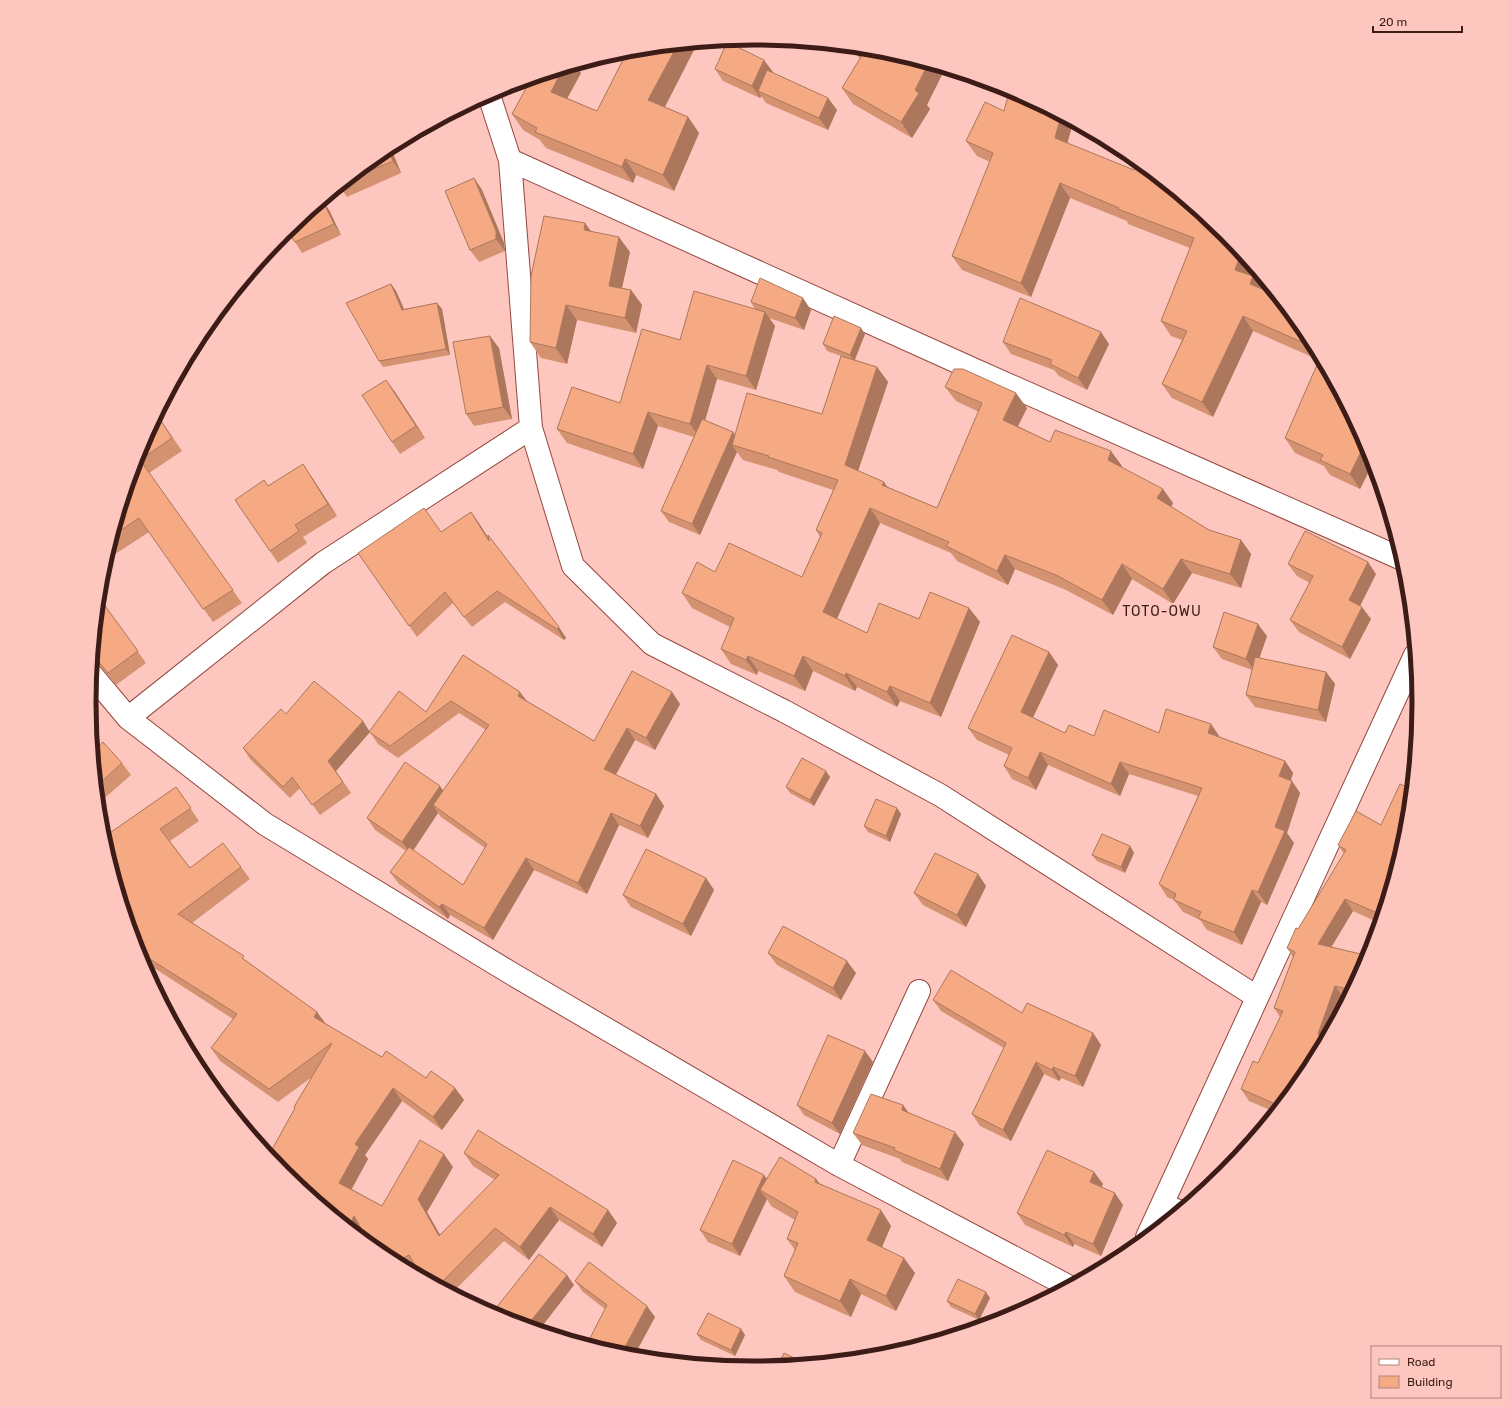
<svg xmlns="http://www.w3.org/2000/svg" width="1509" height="1406" viewBox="0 0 1509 1406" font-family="Rubik,sans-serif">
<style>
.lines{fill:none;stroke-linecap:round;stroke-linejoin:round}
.minor-casing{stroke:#94483f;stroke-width:24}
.minor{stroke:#fff;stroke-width:22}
.wall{fill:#d49271;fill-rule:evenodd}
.shaded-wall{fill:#ac775c}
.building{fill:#f6aa83;stroke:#ac775c}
.labels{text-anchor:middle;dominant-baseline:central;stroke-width:4;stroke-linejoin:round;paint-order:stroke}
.quarter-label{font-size:14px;letter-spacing:1px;fill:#3d1c18;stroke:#fdc7bf}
.rim{fill:none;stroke:#3d1c18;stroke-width:5}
</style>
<rect width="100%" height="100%" fill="#fdc7bf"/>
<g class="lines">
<g class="minor-casing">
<path id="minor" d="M489,95L510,160L531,428L573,566L652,644L784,711L940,795L1257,997
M510,160L975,370L1402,559
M92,675L128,718L265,824L514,975L839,1165L1068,1286
M128,718L323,563L531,428
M839,1165L919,991
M1162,1205L1179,1211
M1147,1237L1415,655"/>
</g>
<use href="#minor" class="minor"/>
</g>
<path class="wall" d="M694,44L696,46L665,107L688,117L699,133L674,191L636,175L633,183L546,148L540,140L523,130L512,114L581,73L567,98L597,111L628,50Z
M856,48L927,105L930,109L912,138L853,104L842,88L860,59L854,51Z
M715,69L773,72L772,73L828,98L837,110L828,130L766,103L761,96L760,98L723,81Z
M1004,111L1073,123L1067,143L1225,233L1252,266L1249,275L1253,276L1262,289L1308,334L1369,449L1373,463L1360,489L1330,475L1324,466L1295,453L1285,438L1319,360L1253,331L1213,417L1172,398L1162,384L1182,340L1171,336L1161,321L1190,248L1128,224L1127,221L1070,198L1031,297L962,270L952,256L990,162L977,156L966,141Z
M385,150L392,151L401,173L347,197L340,187Z
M474,178L482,190L504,243L505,251L479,262L470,250Z
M329,210L341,235L302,253L295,242Z
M591,231L630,252L622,288L631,290L642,305L636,333L577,320L567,364L541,358L530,342Z
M391,284L396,291L404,309L437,303L442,309L450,355L383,367L379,361Z
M751,302L811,310L804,330L769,318L775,326L756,390L717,379L705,420L733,432L735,435L822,414L841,356L827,351L823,344L865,334L855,360L877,367L888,382L858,471L888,487L937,508L979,412L956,401L945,387L1027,408L1018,426L1050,442L1122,466L1121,467L1173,503L1171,507L1209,530L1241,540L1251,554L1241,588L1192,573L1173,604L1132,579L1113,615L1066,590L1015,569L1008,585L957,561L951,553L880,523L837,619L867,633L969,608L980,622L941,717L900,701L897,707L857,687L855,691L813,671L805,691L758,671L757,675L731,664L721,649L730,627L692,608L682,593L715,572L802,577L820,537L816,530L833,490L779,472L777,470L743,460L737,452L700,535L669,522L661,511L694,437L658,426L643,469L567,443L557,429L620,403L680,340L755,309Z
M1003,342L1109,344L1087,390L1059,376L1054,370L1011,354Z
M499,348L512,419L474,426L466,414Z
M395,392L425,438L400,454L392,442Z
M158,416L182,451L149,473L242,603L213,622L149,532L106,560L140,448Z
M311,476L337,516L303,537L307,543L278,563L235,500L268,486Z
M471,512L489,539L566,638L564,640L505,602L472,627L453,603L417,637L358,553L441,532Z
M1288,564L1376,574L1360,606L1371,619L1350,659L1299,632L1290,620L1310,583L1297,576Z
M100,599L146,663L116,685L101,667L93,664Z
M1267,636L1259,658L1326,672L1335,684L1326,722L1255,707L1246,695L1252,670L1222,659L1213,647Z
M1049,652L1058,665L1033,718L1065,733L1094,736L1159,733L1220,737L1285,761L1293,773L1291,780L1300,793L1287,833L1294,843L1267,905L1261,902L1242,945L1207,930L1200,920L1183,912L1174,900L1167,897L1159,884L1198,796L1129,774L1120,796L1048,765L1036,790L1012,779L1004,766L1009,755L977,740L968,728Z
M463,655L527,701L594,741L672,692L680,704L655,750L635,740L616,775L656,794L664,806L648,838L619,825L587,894L534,870L493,940L450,915L448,919L399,884L390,872L406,851L375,830L367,818L443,791L486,730L459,713L398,758L378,744L370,732L336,771L351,793L320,815L300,788L290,798L250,759L243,748L286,714L370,731L426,712ZM438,813L441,817L485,848L463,885L413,850Z
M91,692L96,699L90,704V703Z
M94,750L122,763L131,775L99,803Z
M830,777L814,806L790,793L786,787Z
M176,787L199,821L170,841L190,868L241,867L250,879L192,923L248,962L317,1012L325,1024L382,1057L426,1078L455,1088L464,1100L442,1130L402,1101L365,1155L368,1159L352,1189L382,1206L453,1167L427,1212L440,1235L495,1180L473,1166L464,1153L608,1210L617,1223L602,1247L559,1220L529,1260L504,1241L453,1292L420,1274L416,1268L413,1271L385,1256L363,1230L360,1235L304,1190L305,1189L299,1185L284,1173L269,1155L295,1108L294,1107L312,1077L278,1102L220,1061L211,1048L233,1019L154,968L135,942L104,837Z
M897,808L901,814L890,842L868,832L864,826Z
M1381,825L1407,833L1379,923L1353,911L1331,947L1369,958L1347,999L1344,998L1337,1018L1307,1073L1275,1112L1249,1101L1241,1089L1258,1063L1280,1017L1274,1008L1293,957L1287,948L1344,854L1338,845Z
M1130,846L1134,853L1125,873L1097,861L1092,855Z
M978,874L986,886L966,927L923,905L914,893Z
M706,878L714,890L691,936L631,907L623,895Z
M768,953L856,973L841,1000L777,965Z
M933,1000L1022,1013L1093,1033L1101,1045L1083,1087L1061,1078L1059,1081L1044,1074L1011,1141L980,1126L972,1114L1004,1048L941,1011Z
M873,1062L840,1134L804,1115L797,1105Z
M903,1105L908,1113L964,1144L948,1181L902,1162L900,1159L862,1145L853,1133Z
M1094,1172L1103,1184L1101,1187L1123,1205L1101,1256L1074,1244L1073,1247L1025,1225L1017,1213Z
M767,1179H816L820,1184L891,1226L882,1247L915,1273L896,1311L861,1294L851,1317L795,1292L784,1276L795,1250L787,1239L795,1220L771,1206L767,1199L740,1256L708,1242L700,1230Z
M575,1281L655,1317L635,1354L625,1355L605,1309L583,1292Z
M990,1298L979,1320L951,1307L947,1301Z
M741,1329L745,1335L735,1356L701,1340L697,1334Z"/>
<path class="shaded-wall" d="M694,44L696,46L660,116L648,100L677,46Z
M764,60L773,72L763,93L758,91L761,96L760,98L752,86Z
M928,64L945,69L927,105L930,109L912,138L901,122L915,90Z
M576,66L581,73L562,108L551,92L562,70Z
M828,98L837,110L828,130L819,118Z
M1061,116L1073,123L1065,152L1055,138Z
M688,117L699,133L674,191L663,175Z
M390,148L392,151L401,173L393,161L388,149Z
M625,159L636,175L633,183L622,167Z
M474,178L482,190L504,243L505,251L496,239Z
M1060,183L1070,198L1031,297L1021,283Z
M323,201L329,210L341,235L334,224Z
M585,223L596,238L584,230Z
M619,237L630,252L619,301L609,286Z
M1241,253L1252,266L1246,284L1235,270Z
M1253,276L1263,291L1250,284Z
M391,284L396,291L407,316L402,310Z
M631,290L642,305L636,333L625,318Z
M803,298L811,310L804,330L795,318Z
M437,303L442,309L450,355L446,349Z
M566,305L577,320L567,364L556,348Z
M765,312L775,326L756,390L746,376Z
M1243,316L1253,331L1213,417L1202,402Z
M861,328L865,334L854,361L850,355Z
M1101,332L1109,344L1087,390L1078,378Z
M490,336L499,348L512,419L503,407Z
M707,365L717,379L700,438L690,424Z
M877,367L888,382L855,480L845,465Z
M386,380L395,392L425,438L416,426Z
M1016,393L1027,408L1014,434L1003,420Z
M648,412L658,426L643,469L633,454Z
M733,432L741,443L732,445L737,452L700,535L692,524Z
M1366,442L1369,449L1373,463L1360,489L1350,474Z
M1111,451L1122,466L1118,475L1108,460Z
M303,464L311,476L337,516L328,504Z
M884,482L894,497L882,485Z
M1163,489L1173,503L1168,513L1157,498Z
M870,508L880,523L833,627L823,612Z
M471,512L479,523L497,552L489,541Z
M1241,540L1251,554L1241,588L1230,574Z
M1005,555L1015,569L1008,585L997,571Z
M1181,559L1192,573L1173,604L1163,589Z
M1368,562L1376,574L1357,612L1349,600Z
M1122,564L1132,579L1113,615L1102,600Z
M1362,607L1371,619L1350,659L1342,647Z
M969,608L980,622L941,717L930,703Z
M1258,624L1267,636L1255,671L1246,659Z
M559,627L566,638L564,640L557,629Z
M1049,652L1058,665L1029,725L1021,712Z
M748,656L758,671L757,675L746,660Z
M803,656L813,671L805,691L794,676Z
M1326,672L1335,684L1326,722L1318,710Z
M846,673L857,687L855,691L845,676Z
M890,686L900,701L897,707L887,692Z
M520,692L529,704L518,696Z
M672,692L680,704L655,750L646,738Z
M363,721L370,732L336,771L328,761Z
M1211,724L1220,737L1208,733Z
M627,728L635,740L612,781L604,769Z
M1040,752L1048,765L1036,790L1028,778Z
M1285,761L1293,773L1288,789L1279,776Z
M1120,762L1129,774L1120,796L1111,784Z
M826,771L830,777L814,806L810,800Z
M1292,781L1300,793L1287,833L1294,843L1267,905L1258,892L1275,827Z
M440,786L448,798L433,805L438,813L411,854L402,842Z
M656,794L664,806L648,838L640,826Z
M897,808L901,814L890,842L886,836Z
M611,813L619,825L587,894L578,883Z
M1130,846L1134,853L1125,873L1121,867Z
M526,858L534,870L493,940L484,928Z
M978,874L986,886L966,927L957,915Z
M706,878L714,890L691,936L683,924Z
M1252,890L1261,902L1242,945L1234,932Z
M1345,899L1353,911L1326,956L1318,944Z
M442,904L450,915L448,919L439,907Z
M847,961L856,973L841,1000L833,988Z
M1335,986L1344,998L1337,1018L1323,1042L1318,1034Z
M317,1012L326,1024L314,1017Z
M1093,1033L1101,1045L1083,1087L1075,1076Z
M865,1051L873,1062L840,1134L832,1123Z
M1036,1062L1044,1074L1011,1141L1003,1130Z
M1053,1067L1061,1078L1059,1081L1052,1070Z
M393,1088L402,1101L365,1155L368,1159L348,1195L339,1183L355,1144Z
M455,1088L464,1100L442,1130L433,1117Z
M903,1105L912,1117L902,1110Z
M955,1132L964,1144L948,1181L940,1169Z
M444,1154L453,1167L427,1212L448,1249L439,1236L418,1199Z
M1094,1172L1103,1184L1098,1194L1090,1182Z
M764,1175L773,1187L760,1190L767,1199L740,1256L732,1244Z
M816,1179L827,1194L815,1182Z
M1115,1193L1123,1205L1101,1256L1093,1244Z
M550,1207L559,1220L529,1260L520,1247Z
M608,1210L617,1223L602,1247L593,1234Z
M881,1210L891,1226L878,1256L867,1240Z
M354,1216L363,1229L360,1235L349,1226Z
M1066,1232L1074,1244L1073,1247L1064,1235Z
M904,1258L915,1273L896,1311L886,1296Z
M567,1275L574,1285L540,1329L527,1326Z
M850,1279L861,1294L851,1317L840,1301Z
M986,1292L990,1298L979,1320L975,1314Z
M647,1306L655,1317L634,1356L624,1349Z
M741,1329L745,1335L735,1356L731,1350Z"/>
<path class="building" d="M727,42L764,60L752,86L715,69Z
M677,46L648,100L688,117L663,175L625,159L622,167L535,132L537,128L512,114L531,79L562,70L551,92L597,111L628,50Z
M856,48L884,51L928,64L915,90L919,93L901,122L842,88L862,55L854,51Z
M767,70L828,98L819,118L758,91Z
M1010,89L1061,116L1055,138L1134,170L1135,167L1152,173L1225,233L1241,253L1235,270L1253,276L1250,284L1276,295L1308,334L1315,348L1243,316L1202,402L1162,384L1187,331L1161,321L1194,238L1118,209L1119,208L1060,183L1021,283L952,256L993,153L966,141L985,102L1004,111Z
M388,149L393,161L348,180L385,150Z
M474,178L496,231V239L470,250L445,191Z
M323,201L334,224L295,242L287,230Z
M544,216L585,223L584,230L619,237L609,286L631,290L625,318L566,305L556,348L530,342L531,276Z
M760,278L803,298L795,318L751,302Z
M391,284L402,310L437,303L446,349L379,361L346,303Z
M694,291L765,312L746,376L707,365L690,424L648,412L633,454L557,429L572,387L620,403L642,329L680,340Z
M1020,298L1101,332L1078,378L1050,364L1052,360L1003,342Z
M834,316L861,328L850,355L823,344Z
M490,336L503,407L466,414L453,342Z
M841,356L877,367L845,465L884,482L882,485L937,508L982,403L945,387L954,369H963L1016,393L1003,420L1050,442L1055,430L1111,451L1108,460L1163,489L1157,498L1209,530L1241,540L1230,574L1181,559L1163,589L1122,564L1102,600L1056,575L1005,555L997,571L946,546L949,542L870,508L823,612L867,633L879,603L919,619L930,592L969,608L930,703L890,686L887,692L846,673L845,676L803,656L794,676L748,656L746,660L721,649L734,618L682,593L697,562L715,572L729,543L802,577L822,533L816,530L838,480L768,457L769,456L732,445L747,393L822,414Z
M1320,358L1366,442L1350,474L1320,460L1323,455L1285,438Z
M386,380L416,426L392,442L362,395Z
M158,416L172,438L140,460L233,590L203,609L139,518L114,535L140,448Z
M702,419L733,432L692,524L661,511Z
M303,464L328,504L295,525L299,531L270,551L235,500L264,480L268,486Z
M424,508L441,532L471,512L489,541L488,535L559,627L557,629L497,591L464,617L445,592L409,626L358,553Z
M1305,531L1368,562L1349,600L1362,607L1342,647L1290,620L1313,576L1288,564Z
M100,599L138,651L108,673L94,656Z
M1224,612L1258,624L1246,659L1213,647Z
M1012,635L1049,652L1021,712L1065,733L1069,725L1094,736L1104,710L1159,733L1166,709L1211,724L1208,733L1285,761L1279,776L1292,781L1275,827L1285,831L1258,892L1252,890L1234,932L1198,918L1201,912L1174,900L1176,894L1159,884L1202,788L1120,762L1111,784L1040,752L1028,778L1004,766L1012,748L968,728Z
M463,655L520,692L518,696L594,741L632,671L672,692L646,738L627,728L604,769L656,794L640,826L611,813L578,883L526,858L484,928L442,904L439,907L390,872L409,847L463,885L487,844L433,805L489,725L451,701L390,746L369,732L399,691L426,712Z
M1255,657L1326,672L1318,710L1246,695Z
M314,681L363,721L328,761L343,782L312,805L292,777L283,787L243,748L281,709L286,714Z
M103,742L122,763L98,785L94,750Z
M802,758L826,771L810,800L786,787Z
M405,762L440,786L402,842L367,818Z
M1400,784L1411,789L1407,833L1382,915L1345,899L1318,944L1369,956V958L1352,990L1335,986L1318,1034L1326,1038L1307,1073L1280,1106L1241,1089L1253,1061L1258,1063L1283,1011L1274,1008L1295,952L1287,948L1296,928L1298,929L1346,850L1338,845L1356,811L1381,825Z
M176,787L191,808L160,829L190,868L223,843L241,867L178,914L244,956L242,958L317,1012L314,1017L382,1057L386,1051L426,1078L431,1071L455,1088L433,1117L393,1088L355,1144L359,1147L339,1183L382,1206L420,1140L444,1154L418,1199L439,1236L499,1175L464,1153L478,1130L608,1210L593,1234L550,1207L520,1247L495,1228L444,1280L437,1284L420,1274L409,1255L396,1262L385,1256L370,1244L354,1216L349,1226L304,1190L308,1183L278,1166L269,1155L295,1108L294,1107L332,1043L269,1089L211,1048L237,1014L145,956L135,942L104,837Z
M876,799L897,808L886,836L864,826Z
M1102,834L1130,846L1121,867L1092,855Z
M646,849L706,878L683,924L623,895Z
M935,853L978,874L957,915L914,893Z
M783,926L847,961L833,988L768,953Z
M951,970L1022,1013L1027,1003L1093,1033L1075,1076L1053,1067L1052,1070L1036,1062L1003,1130L972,1114L1006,1043L933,1000Z
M828,1035L865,1051L832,1123L797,1105Z
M871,1094L903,1105L902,1110L955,1132L940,1169L894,1150L895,1148L853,1133Z
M1047,1150L1094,1172L1090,1182L1115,1193L1093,1244L1066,1232L1064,1235L1017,1213Z
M780,1157L816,1179L815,1182L881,1210L867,1240L904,1258L886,1296L850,1279L840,1301L784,1276L798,1243L787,1239L798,1212L760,1190Z
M733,1160L764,1175L732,1244L700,1230Z
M539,1254L567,1275L527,1326L500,1317L492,1313Z
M589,1262L647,1306L624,1349L642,1357L625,1355L587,1344L607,1305L575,1281Z
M958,1279L986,1292L975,1314L947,1301Z
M708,1313L741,1329L731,1350L697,1334Z
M784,1353L804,1363L778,1366Z"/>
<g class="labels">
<g class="quarter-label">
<text x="1162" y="611">TOTO-OWU</text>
</g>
</g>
<path d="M0 0H1509V1406H0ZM96 703a658 658 0 1 1 1316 0a658 658 0 1 1-1316 0Z" fill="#fdc7bf" fill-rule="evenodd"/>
<path class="rim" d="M96 703a658 658 0 1 1 1316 0a658 658 0 1 1-1316 0Z"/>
<rect x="1371" y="1346" width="130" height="52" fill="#fdc7bf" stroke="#b0837c"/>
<rect x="1379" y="1359" width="20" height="6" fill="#ffffff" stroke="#b0837c"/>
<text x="1407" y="1366" font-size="12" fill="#3d1c18">Road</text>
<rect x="1379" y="1376" width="20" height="12" fill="#f6aa83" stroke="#b0837c"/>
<text x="1407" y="1386" font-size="12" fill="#3d1c18">Building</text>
<path d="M1373 26v6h89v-6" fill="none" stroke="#3d1c18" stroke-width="2"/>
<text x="1379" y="26" font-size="12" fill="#3d1c18" stroke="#fdc7bf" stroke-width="3" paint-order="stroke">20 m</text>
</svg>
